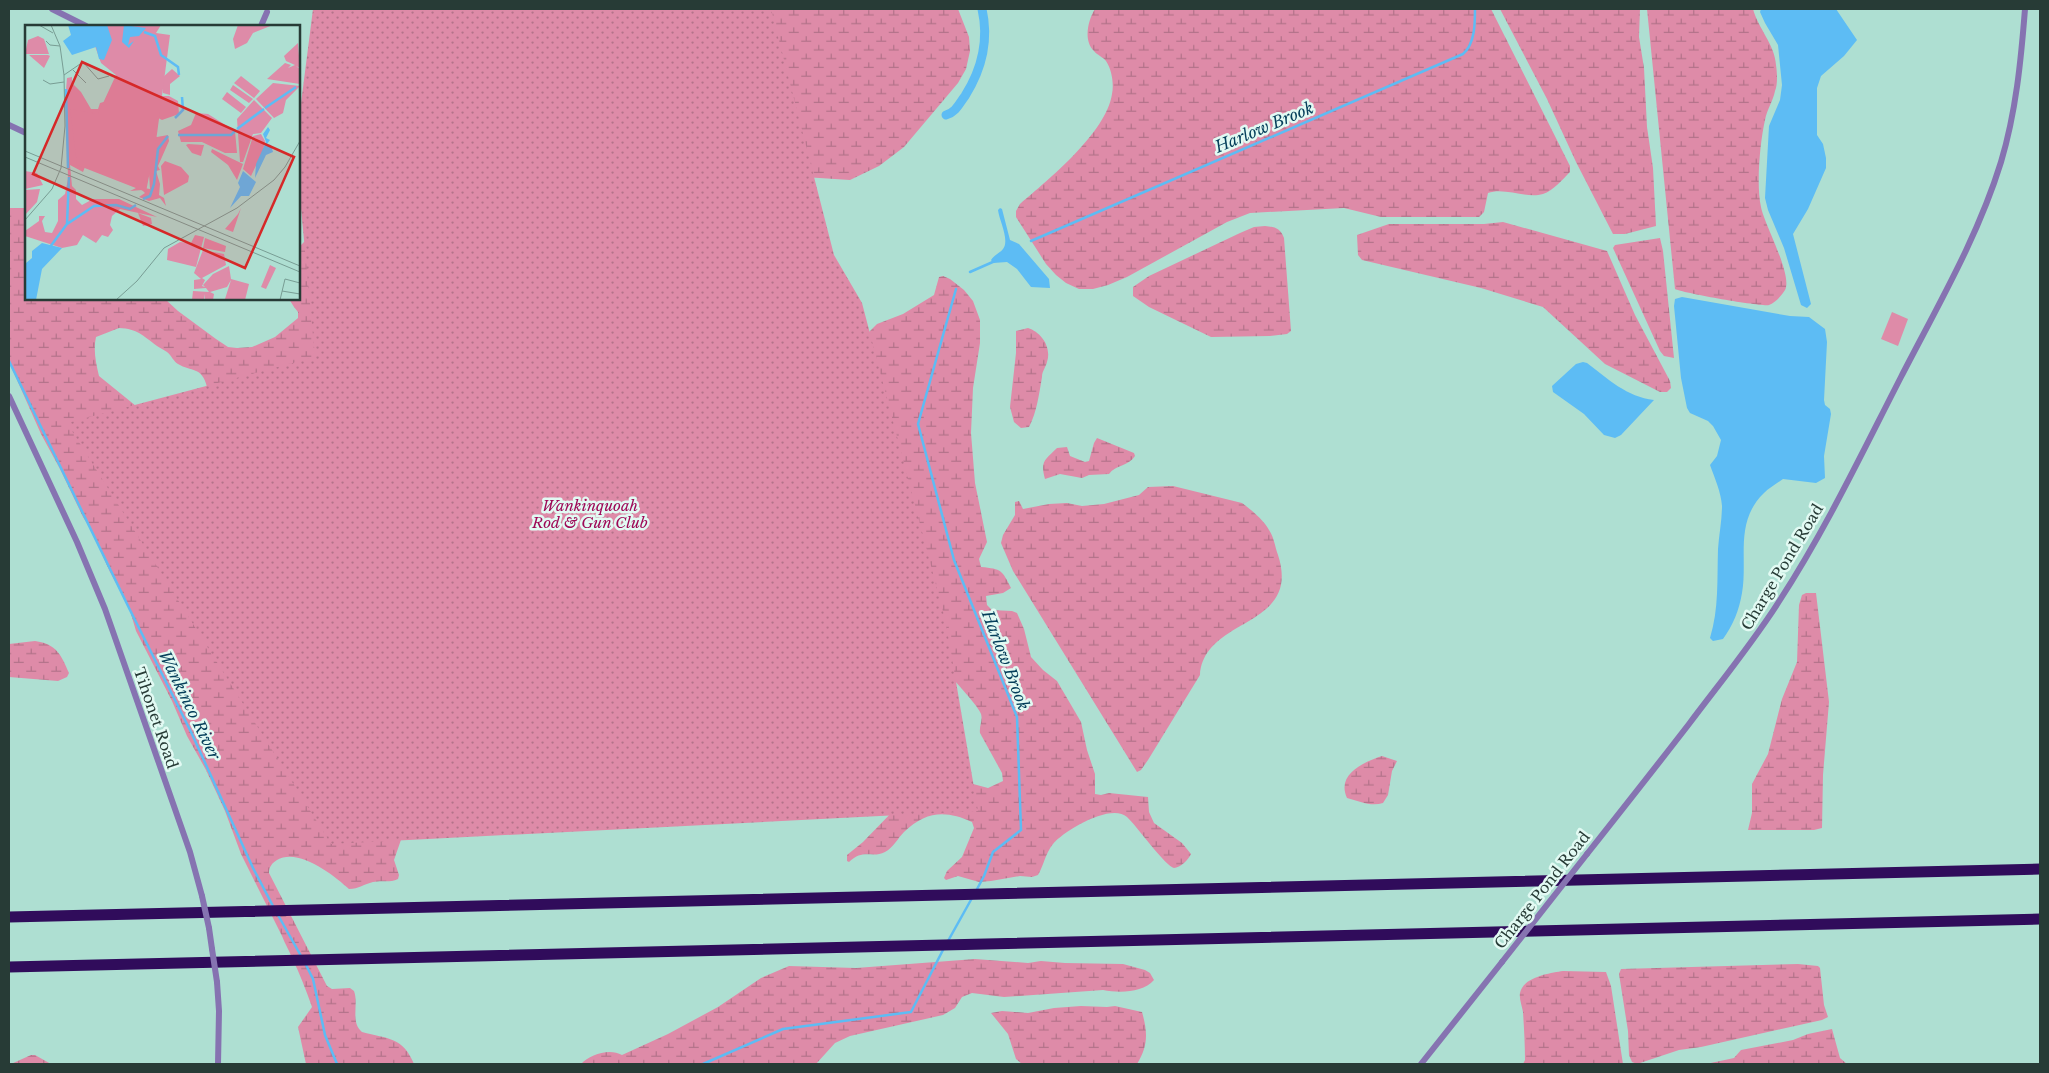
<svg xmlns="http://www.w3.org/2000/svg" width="2049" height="1073" viewBox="0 0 2049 1073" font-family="'Libre Baskerville',serif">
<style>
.wetland{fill:url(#wetland-marsh);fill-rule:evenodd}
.park{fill:url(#park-dots)}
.pitch{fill:#de8ba8}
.water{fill:#5dbcf4}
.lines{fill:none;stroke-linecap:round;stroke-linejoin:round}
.stream{stroke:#5dbcf4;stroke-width:2.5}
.canal{stroke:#5dbcf4;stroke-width:9}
.street{stroke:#8673b1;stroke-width:6}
.highway{stroke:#300c5b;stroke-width:11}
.street-bridge{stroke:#8673b1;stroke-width:6}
.labels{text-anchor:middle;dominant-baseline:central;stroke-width:5;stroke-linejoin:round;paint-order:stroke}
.park-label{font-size:15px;font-style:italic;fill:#9e0957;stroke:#e2faf3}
.street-label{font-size:15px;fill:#273b36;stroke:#e2faf3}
.water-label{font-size:16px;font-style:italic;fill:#053e5a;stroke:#e2faf3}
.inset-river{fill:none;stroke:#5dbcf4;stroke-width:2.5}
.inset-road{fill:none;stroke:#789d94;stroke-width:1}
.view{fill:#d62828;fill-opacity:0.15;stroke:#d62828;stroke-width:2.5}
.inset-edge{fill:none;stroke:#273b36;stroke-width:2.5}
</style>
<defs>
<pattern id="wetland-marsh" width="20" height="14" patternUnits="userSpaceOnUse" patternTransform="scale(1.25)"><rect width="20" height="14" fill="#de8ba8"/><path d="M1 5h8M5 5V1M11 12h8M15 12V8" fill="none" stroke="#b4738a"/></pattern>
<pattern id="park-dots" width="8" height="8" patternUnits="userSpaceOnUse" patternTransform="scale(1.25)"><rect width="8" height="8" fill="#de8ba8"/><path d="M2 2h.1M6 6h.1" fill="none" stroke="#b4738a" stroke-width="1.8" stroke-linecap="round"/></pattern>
</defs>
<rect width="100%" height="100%" fill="#aedfd2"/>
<path class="wetland" d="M712,9H958L969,37L970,51L966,69L958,83L904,147L879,166L850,180L699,170Z
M1095,9H1491L1570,166V172C1563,179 1553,191 1543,194C1526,199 1505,187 1488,193L1484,212L1479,217H1381L1344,208L1250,213L1227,222L1127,277L1108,285L1093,289H1079L1066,283L1056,275L1046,264L1016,217V211L1020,204C1049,179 1106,133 1112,94C1114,84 1112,70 1106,61C1103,57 1097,55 1094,51C1083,41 1088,20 1095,9Z
M1500,9H1640L1639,37L1644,68L1647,127L1653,168L1656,226L1625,234H1613L1576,162L1547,99Z
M1647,9H1753C1758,28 1775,45 1776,65C1777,72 1778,84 1775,91C1773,101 1767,109 1765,120C1760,142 1756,185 1761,207C1764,224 1793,275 1785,290C1782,295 1775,303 1769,305C1762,307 1683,293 1675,289Z
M9,208H26V299H165L178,311L216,339L228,347L237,348L252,347L275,337L298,318V312L294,307L289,299H299V247L304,242L322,233L869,332L877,324L903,314L934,295L939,277L943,276L950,279L964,290L973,301L980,320V343L973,388L971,433L975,483L987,542L979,559L981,567C1002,569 1002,570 1011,588L1003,593L986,596L987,605L992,610L1012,611L1017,613L1024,629L1031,657L1043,670L1057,681L1074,710L1081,722L1087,750L1095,774V794L1101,795L1109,793L1148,797L1149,812L1154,823L1182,843L1191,854C1189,859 1180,868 1174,868C1166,867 1136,825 1127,817C1111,803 1065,830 1053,844C1045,854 1044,865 1038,875L1032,877L1020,876L991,881L979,882L958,876L946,880L944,878L947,871L962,857L974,828L972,822C946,810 926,811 904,832C898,838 893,848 885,852C872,859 864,848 849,862L847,861V855L863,842L897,807L962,781L988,788L1003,781L1002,773L980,733C979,726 983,721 981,714C979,707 954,680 947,672L403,834L394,860L399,875L398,879C390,883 382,880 373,882C364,884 359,889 349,889C334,875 298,847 277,860C272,863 269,867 269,873L327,986L332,989L350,988L354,991C359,1004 350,1022 362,1032C388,1039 403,1037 414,1064H306L298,1027L312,1007C306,990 300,974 292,958C289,950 285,944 282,936L241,854L225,811L206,770L187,736L172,701L136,631L129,607L110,572L90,528L83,517L60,469L41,434L9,362ZM119,328C138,329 142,335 157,346C160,348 164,350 167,352C171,355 174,362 178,364C191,372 202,366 207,387L136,406L99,376C96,363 93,350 96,337Z
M1503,222L1607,251L1635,315L1670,381L1671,388L1667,392H1660L1605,364L1543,307L1481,288L1362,260L1358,255L1357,235L1389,224H1484Z
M1265,226C1275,227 1280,228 1284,238L1291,331L1287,334L1270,336L1211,337L1149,307L1133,296V287L1149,276L1240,233L1254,227Z
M1660,238L1663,251L1674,358L1664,356L1660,351L1613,248L1615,245Z
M1028,328C1041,332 1052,347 1047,362C1046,367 1042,371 1042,377C1039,394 1037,412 1029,427L1021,428L1014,422L1010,407L1016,353V331Z
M1097,438L1134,453L1135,456C1129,466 1115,465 1109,474L1089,475L1082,478L1060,474L1045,479C1040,461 1045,460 1057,448L1067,447L1070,456L1085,462L1089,461L1094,443Z
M1173,486L1242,503C1251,510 1263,519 1269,530C1274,537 1275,547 1278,555C1302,629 1204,616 1200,675L1148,760L1141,770L1137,772L1013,571L1001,543L1003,535L1015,515V502L1019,501L1023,509L1049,504L1067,503L1082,506L1104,504L1139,495L1148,487Z
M1806,593H1816L1829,702L1823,775L1822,828L1814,830H1748L1752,813V784L1768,754L1782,699L1797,662L1799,605L1802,595Z
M35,641C57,644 61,655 69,673L67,677L58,681L9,677V644Z
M1382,756L1397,761L1392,771L1388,795L1383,803C1371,807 1359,801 1347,798C1336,774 1364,762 1382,756Z
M975,959L1028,963L1041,961L1065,963L1123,964L1145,970L1150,973L1154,980C1143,993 1119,993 1103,990L1004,997L972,993L962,997L955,1008L943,1015L850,1036L835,1043L816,1064H581C590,1054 610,1048 622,1055L668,1034L718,1007L761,978L789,966L856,968Z
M1798,964L1818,966L1820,968L1824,1005L1828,1017L1822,1020L1701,1047L1679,1050L1637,1064L1632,1062L1629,1055L1628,1031L1619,974L1621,969Z
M1563,971L1606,972L1611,986L1623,1064H1523L1525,1060C1525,1044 1524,1028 1523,1012C1522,1006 1519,999 1520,993C1523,977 1550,973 1563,971Z
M1081,1006L1107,1007L1115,1006L1142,1012C1148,1033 1148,1046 1137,1064H1022L1016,1059L1008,1034L991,1013L1002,1011L1028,1013L1054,1008Z
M1832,1029L1840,1058L1847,1064H1706L1734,1058L1741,1050L1793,1040L1808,1034Z
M31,1055H35L51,1064H11Z"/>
<path class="park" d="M313,9H771L834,255L862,303L946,623L978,811L331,844L67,423L315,357L299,187V119Z"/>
<path class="pitch" d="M1892,312L1908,319L1898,346L1881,339Z"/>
<path class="water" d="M1761,9H1836L1857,40L1844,56L1821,76L1817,88V135L1823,144L1826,158V168L1808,209L1793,234L1811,304L1807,308L1801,305L1784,248L1768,210L1765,198L1769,126L1780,100L1782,85L1778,45L1765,23L1760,12Z
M1000,208L1002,209L1010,240L1019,244L1049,279L1050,288L1031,287L1017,269L1007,262L993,263L991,260C994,255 1000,253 1003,249C1010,240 999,220 998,210Z
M1682,297L1790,316L1809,317L1825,329L1827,342L1824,400L1825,405L1830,409L1831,414L1824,456L1825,478L1816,483L1783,479C1776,484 1769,488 1764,493C1734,522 1748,558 1742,593C1739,611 1733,625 1723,639L1713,641L1710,638C1719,609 1717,580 1718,549C1719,535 1722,520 1722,506C1721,492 1715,479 1710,465L1717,456L1721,440L1713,426L1708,421L1690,413L1687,408L1681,378L1674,306L1675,299Z
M1583,362L1587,363C1608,379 1627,397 1654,400L1621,435L1615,438L1604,435L1584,414L1553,392L1552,386L1576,364Z"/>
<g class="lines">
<path class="stream" d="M1031,241L1463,54C1475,44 1475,23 1475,9
M970,272L995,261
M956,289L918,424L954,560L1017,717L1021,830L993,852L984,876L976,891
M9,361L129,608L191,732L253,868L274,908
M278,915L301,956
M948,941L972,898
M305,963L313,979L325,1035L337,1064
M703,1064L783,1029L911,1012L944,948"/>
<path class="canal" d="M946,115C956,112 959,104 965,96C982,69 989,40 982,9"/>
<path class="street" d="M52,9L86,26
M261,26L267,12
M9,125L26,133
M9,396L77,542L105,609L190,852L202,896
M1587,854C1621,811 1655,768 1689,724C1719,684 1751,645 1778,603C1825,531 1862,453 1901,377C1937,307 1978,237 2001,162C2016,112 2021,60 2025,9
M209,928L212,949
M217,982L219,1011L218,1064
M1421,1064L1502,962"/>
<path class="highway" d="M9,917L2040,869
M9,967L2040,919"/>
<path class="street-bridge" d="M202,896L209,928
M212,949L217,982
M1502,962L1587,854"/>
</g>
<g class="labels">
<g class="park-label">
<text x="590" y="505">Wankinquoah<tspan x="590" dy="17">Rod &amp; Gun Club</tspan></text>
</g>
<g class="street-label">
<text transform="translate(1782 567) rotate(-59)">Charge Pond Road</text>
<text transform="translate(156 718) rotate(71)">Tihonet Road</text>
<text transform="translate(1542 890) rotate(-52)">Charge Pond Road</text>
</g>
<g class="water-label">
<text transform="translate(1264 127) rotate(-23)">Harlow Brook</text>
<text transform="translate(1006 660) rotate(69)">Harlow Brook</text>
<text transform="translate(190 705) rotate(64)">Wankinco River</text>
</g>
</g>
<g transform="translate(25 25)">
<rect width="275" height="275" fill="#aedfd2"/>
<path d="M213,0H248L228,8L222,18L210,24L208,14Z" fill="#de8ba8"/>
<path d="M13,11L19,14L24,29H0L3,15ZM273,18L275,43L271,41L275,44V59L242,54L260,38L266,40L263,43L270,40L261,36L259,31ZM4,30H23L25,31L19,43ZM147,44L155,51L145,59V70L138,68L137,53ZM216,51L235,66L229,73L209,58ZM47,52V58L56,67L66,84H73L75,78L82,76L132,112L143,110L144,116L133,141L135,145L131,146L135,159L134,170L139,173L141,181L135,173L124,176L114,172L120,168L117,165L105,166L113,162L125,164L124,149L60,142L58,147L45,140L47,161L51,165V174L57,180L68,174H94L132,192L95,184L87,191L85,200L88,205L83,212L77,210L71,218L58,210L52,220L37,223L0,211V206L14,196V191H20L17,196L20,207L27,208L33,196V175L40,169L43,154L41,65L42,53ZM248,58L275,61L261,75L258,88L249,93L231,74ZM208,60L228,74L224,78L205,65ZM202,67L221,82L216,88L197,74ZM131,71H144L153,76L154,89L137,95L122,87ZM229,75L247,93L236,108L228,109L218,137H215L212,94ZM171,88L183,89L210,106L212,128H200L177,117H156L153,106L166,100ZM236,109L240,116L238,126L226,151L218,144L228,111ZM163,119L179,120L176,131L167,128L161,120ZM187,124L218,139L212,155L203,140L186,127ZM140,136L156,142L164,151L163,157L139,170L136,141ZM0,146L12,148L18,160L0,164ZM15,164L12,177L0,190V165ZM216,183L208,207L200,204L213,189ZM113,188L126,193L127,199L118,201ZM170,210L179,212L171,242L142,235L143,224L155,217L166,218ZM180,213L201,221L200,227L178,223ZM178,225L199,229L201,240L177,253L180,255L177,261L180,262L178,260L188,249L204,241L206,254L224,259L220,275L200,274L206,255L202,262L185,267L189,269L188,275H180V269L179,275H167L168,266L184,267L181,263L169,264V255L176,254L169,248ZM245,240L251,243L241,264L236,262Z" fill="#de8ba8"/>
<path d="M52,0H136L131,8L145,10L132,109L121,167L52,140L45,84L73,89L91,50L76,38L70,21Z" fill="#de8ba8"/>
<path d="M43,0H82L87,15L79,35L74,34L71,22L47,30L38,16L46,10ZM99,0L121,3L114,11L105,12L103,20L109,16L104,23L97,17ZM243,102L245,105L241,113L245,115L242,119L246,120L248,127L241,130L230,153L231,139L241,117L238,109ZM218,146L231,157L224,171H216L205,183L215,162L213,158ZM17,218L37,223L17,244L11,275H0L1,238L7,233V226Z" fill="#5dbcf4"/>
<path class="inset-river" d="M119,7L130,11L136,30L153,42L154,50M41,64L43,143M240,83L271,62M150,93L158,85L157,72M212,104L239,84M153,110H206L210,106M44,152L42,199L69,181L91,180L105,184L111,180M118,174L125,171L129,159L133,124L143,111M25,222L42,199"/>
<path class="inset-road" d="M14,0L28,8M26,0L35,21L39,50M21,16L25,20L35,21M48,45L61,58M18,55L25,59L39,57M0,126L275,241M0,132L275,247M0,195L27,164L36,143L40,101L39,50L58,37L73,54L84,51M257,266L275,269M91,275L112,256L139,223L212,183L249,155L260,142L275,116M255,275L260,254L275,258"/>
<path class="view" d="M57,37L269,132L220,243L8,149Z"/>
<rect width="275" height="275" class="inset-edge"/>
</g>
<rect width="2049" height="1073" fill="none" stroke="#273b36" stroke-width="20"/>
</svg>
